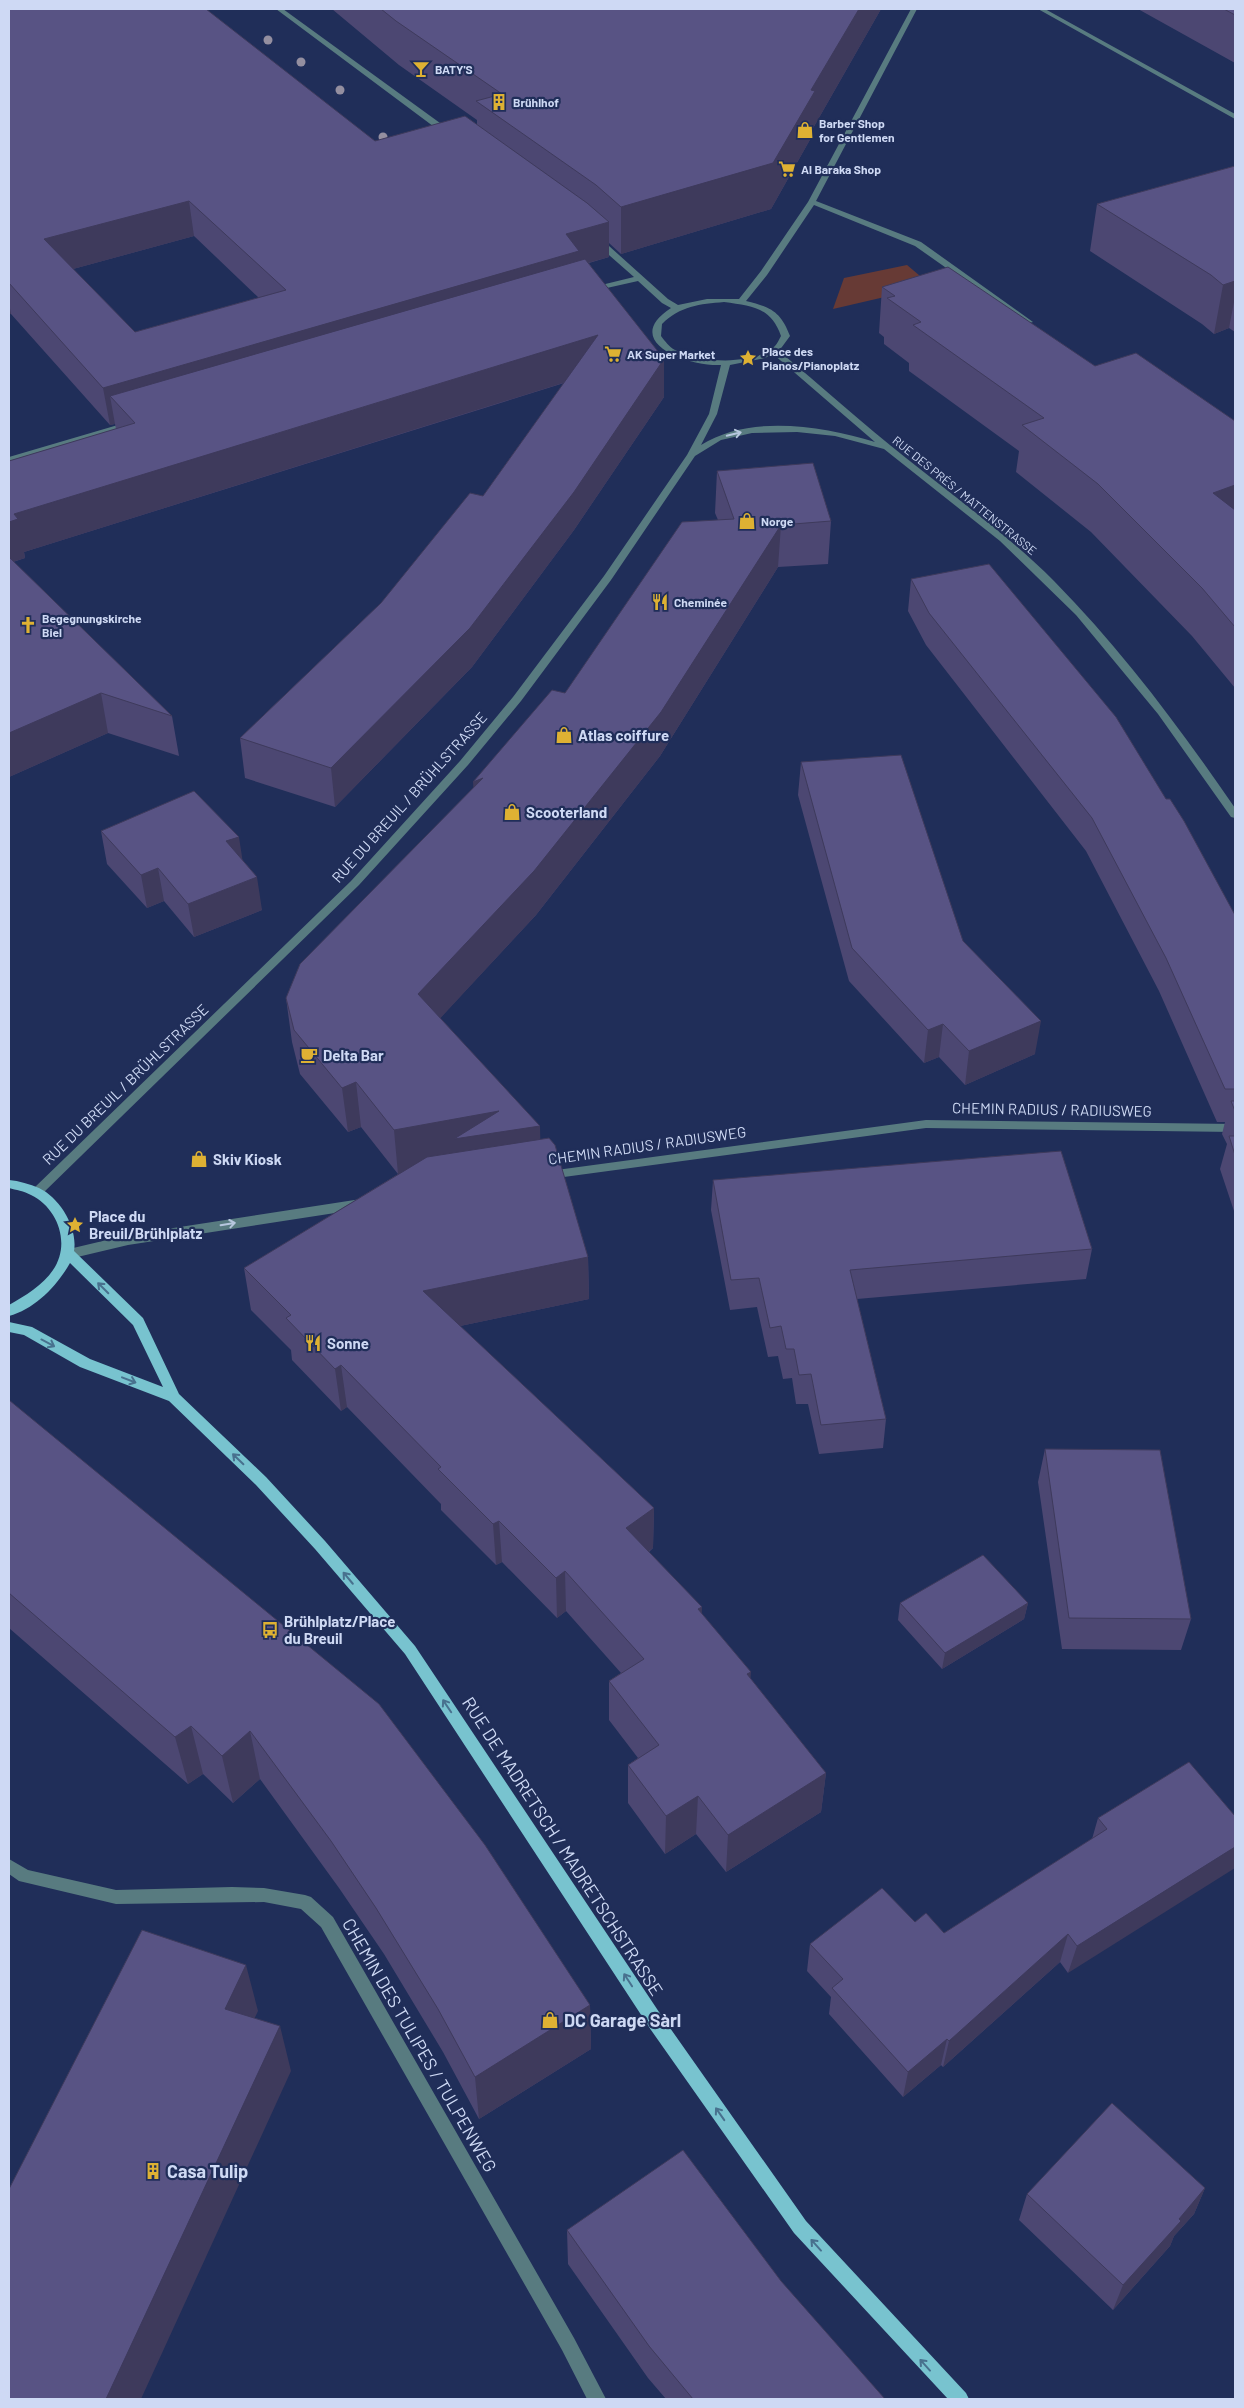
<svg xmlns="http://www.w3.org/2000/svg" width="1244" height="2408" viewBox="0 0 1244 2408" font-family="Barlow,sans-serif">
<style>
.green{fill:#673a35}
.lines{fill:none;stroke-linecap:round;stroke-linejoin:round}
.minor{fill:#587b80;fill-rule:evenodd}
.major{fill:#78c3cf;fill-rule:evenodd}
.tree{fill:#948fa0}
.wall{fill:#4c4772;fill-rule:evenodd}
.shaded-wall{fill:#3e3a5c}
.building{fill:#585384;stroke:#3e3a5c;fill-rule:evenodd}
.oneway{stroke:#b6c6dd}
.oneway2{stroke:#48718e}
.labels{text-anchor:middle;dominant-baseline:central;stroke-width:4.5;stroke-linejoin:round;paint-order:stroke}
.far-poi-label{font-size:12px;font-weight:bold;fill:#ced9f4;stroke:#202e59;text-anchor:start}
.far-street-label{font-size:12px;fill:#ced9f4;stroke:#202e59}
.poi-label{font-size:15px;font-weight:bold;fill:#ced9f4;stroke:#202e59;text-anchor:start}
.street-label{font-size:15px;fill:#ced9f4;stroke:#202e59}
.near-street-label{font-size:18px;fill:#ced9f4;stroke:#202e59}
.near-poi-label{font-size:18px;font-weight:bold;fill:#ced9f4;stroke:#202e59;text-anchor:start}
</style>
<rect width="100%" height="100%" fill="#202e59"/>
<path class="green" d="M907,265L932,286L833,309L844,278Z"/>
<g class="lines">
<path class="minor" d="M276,9H283L451,131V135H445Z
M911,9H917L816,201L921,242L1033,322L1026,324L915,246L814,205L767,275L746,301C771,307 781,312 790,336L779,351C821,386 862,423 906,458C956,498 1008,535 1054,581C1122,650 1180,728 1235,808V818L1231,817L1158,714L1076,615L1000,541L884,449L835,436L797,432L752,433L721,440L695,456L611,580L521,701L468,765L359,885L41,1195H33L31,1192L33,1189L351,881L460,761L513,697L604,576L687,455L709,414L721,365C689,367 619,342 671,308L662,303L638,281L589,292V288L634,277L593,241V237H599L668,299L678,305L707,299H739L761,271L808,202ZM724,302C752,306 771,307 781,336C779,339 778,343 775,346C755,366 698,363 675,350C669,347 665,341 661,336L662,324C680,306 700,304 724,302ZM773,354L875,442C822,426 750,414 701,445L717,414L730,365L765,358Z
M1038,9H1045L1235,114V119Z
M128,422L135,424L9,463V457Z
M926,1120L1235,1124V1132L926,1128L549,1179L543,1175L549,1171Z
M361,1199L367,1204L361,1209L128,1245L69,1259L64,1257L63,1254L64,1251L69,1249L128,1235Z
M9,1859L28,1870L116,1890L232,1887L264,1888L305,1895L311,1897L333,1917L574,2338L606,2399H587L562,2350L321,1927L301,1909L264,1902L116,1904L19,1881L9,1874Z"/>
<path class="major" d="M9,1180C19,1181 30,1184 39,1188C60,1198 78,1228 74,1251L143,1318L179,1394L266,1477L325,1541L415,1646L663,2018L806,2221L966,2393L969,2399H948L794,2233L651,2030L405,1654L315,1549L256,1485L169,1401L80,1367L24,1335L9,1332V1322L32,1327L90,1359L163,1387L133,1325L70,1263C57,1286 35,1309 9,1316V1305C25,1296 43,1285 53,1270C71,1244 58,1208 31,1195C24,1191 16,1190 9,1188Z"/>
</g>
<g class="tree">
<circle cx="268" cy="40" r="4.5"/>
<circle cx="301" cy="62" r="4.5"/>
<circle cx="340" cy="90" r="4.5"/>
<circle cx="383" cy="137" r="4.5"/>
</g>
<path class="wall" d="M9,9L375,141L477,124V120L399,65L332,9H881L812,130V136L771,209L621,254L609,243V257L589,263L664,397L574,530L472,667L335,807L245,778L240,738L381,603L483,496L564,383L24,552L25,558L13,562L172,716L179,756L108,733L9,777V461L116,429L115,424L110,425L11,314H9ZM194,236L259,298L135,332L73,269Z
M1138,9H1235V63Z
M1235,166V332L1229,328L1214,334L1202,324L1090,251L1097,204Z
M882,287L1095,366L1235,421V688L1192,636L1091,532L1016,472L1019,451L909,371V363L884,344V337L879,333Z
M717,471L831,521L828,564L778,567L660,756L536,915L440,1018L540,1139L588,1257L589,1299L460,1326L654,1508L653,1548L649,1552L702,1614L750,1679L826,1773L821,1812L726,1872L696,1834L665,1854L628,1803V1765L638,1758L609,1720V1681L621,1673L566,1611L557,1618L502,1562L496,1565L441,1510V1504L347,1407L341,1411L292,1360L291,1350L251,1310L244,1268L400,1173L398,1174L361,1127L348,1132L300,1074L292,1042L286,998L474,788L565,693L718,520L715,513Z
M911,579L1235,915V1214L1220,1169L1227,1144L1222,1134L1225,1122H1217L1159,991L1086,851L926,645L908,611Z
M801,762L963,941L1035,1054L965,1085L939,1057L924,1063L849,981L798,795Z
M101,831L242,860L262,910L194,937L164,901L147,908L107,864Z
M713,1180L1092,1249L1086,1279L857,1299L886,1419L883,1448L819,1454L808,1404H796L792,1378L783,1379L778,1356L768,1357L757,1307L730,1310L711,1210Z
M9,1400L590,2005L591,2049L479,2119L443,2052L384,1954L339,1888L260,1779L233,1803L203,1774L188,1784L9,1628Z
M1045,1449L1191,1619L1181,1650L1062,1649L1038,1482Z
M900,1603H1028L1024,1619L942,1669L898,1620Z
M1189,1762L1068,1973L1060,1962L943,2067L941,2065L903,2097L829,2014L831,1997L807,1971L810,1944L915,1922L944,1933L1092,1839L1098,1818Z
M1205,2188L1194,2214L1174,2236L1170,2246L1113,2310L1019,2220L1027,2194Z
M567,2230L885,2399H666L648,2378L568,2264Z"/>
<path class="shaded-wall" d="M859,9H881L812,130V136L771,209L621,254V207L811,90Z
M189,201L194,236L51,275L44,239Z
M609,222V257L110,396L115,424L110,425L103,388L566,234Z
M1235,281V297L1229,328L1214,334L1223,285Z
M9,303L11,314H9Z
M598,335V372L24,552L25,558L9,563V522L14,514Z
M664,359V397L574,530L472,667L335,807L331,768Z
M1235,485V529L1213,493Z
M781,525L778,567L660,756L536,915L422,1038L418,994Z
M101,693L108,733L9,777V733Z
M483,778L476,826L473,782Z
M239,837L244,870L226,841Z
M158,868L164,901L147,908L141,875Z
M257,877L262,910L194,937L188,904Z
M1041,1021L1035,1054L965,1085L969,1051Z
M943,1024L939,1057L924,1063L928,1030Z
M356,1082L361,1127L348,1132L342,1088Z
M499,1111L540,1126L541,1170L456,1163L398,1174L394,1130Z
M588,1257L589,1299L427,1333L423,1291Z
M341,1365L347,1407L341,1411L335,1369Z
M654,1508L653,1548L626,1568V1528Z
M499,1521L502,1562L496,1565L493,1524Z
M565,1571L566,1611L557,1618L556,1578Z
M1028,1603L1024,1619L942,1669L945,1653Z
M702,1607L701,1647L698,1609Z
M751,1672L748,1711L747,1674Z
M191,1726L203,1774L188,1784L175,1737Z
M250,1731L260,1779L233,1803L222,1756Z
M826,1773L821,1812L726,1872L728,1835Z
M698,1796L696,1834L665,1854L666,1816Z
M1235,1847V1868L1068,1973L1077,1946Z
M1068,1934L1060,1962L943,2067L949,2041Z
M246,1965L258,2011L238,2054L225,2009Z
M590,2005L591,2049L479,2119L475,2077Z
M280,2026L291,2071L141,2399H106Z
M947,2039L941,2065L903,2097L908,2072Z
M1205,2188L1194,2214L1174,2236L1170,2246L1113,2310L1123,2285Z"/>
<path class="building" d="M9,9H206L375,141L465,116L587,203L609,222L566,234L579,251L103,388L9,283ZM189,201L286,290L135,332L44,239Z
M381,9H859L811,90L815,91L773,163L621,207L596,185L476,101L502,94L396,21Z
M1224,9H1235V15Z
M1235,166V281L1223,285L1211,275L1097,204Z
M585,259L664,359L574,492L470,628L331,768L240,738L381,603L470,493L483,496L598,335L14,514L18,519L9,522V461L135,423L110,396Z
M948,267L1095,366L1136,353L1235,421V485L1213,493L1235,510V627L1202,588L1098,484L1022,425L1044,418L913,325L921,322L887,298L895,296L882,287Z
M813,463L831,521L781,525L661,712L534,871L418,994L540,1126L454,1139L499,1111L394,1130L356,1082L342,1088L294,1030L286,998L300,964L483,778L473,782L552,690L565,693L682,522L734,519L717,471Z
M9,557L172,716L101,693L9,733Z
M989,564L1116,717L1166,799H1170L1184,821L1235,915V1089H1225L1166,958L1092,818L929,613L911,579Z
M901,755L963,941L1041,1021L969,1051L943,1024L928,1030L852,948L801,762Z
M194,791L239,837L226,841L257,877L188,904L158,868L141,875L101,831Z
M1231,1101H1235V1111Z
M1229,1136H1235V1155Z
M549,1138L555,1145L588,1257L423,1291L654,1508L626,1528L702,1607L698,1609L751,1672L747,1674L826,1773L728,1835L698,1796L666,1816L628,1765L659,1745L609,1681L644,1659L565,1571L556,1578L499,1521L493,1524L438,1469L441,1467L341,1365L335,1369L286,1318L291,1315L244,1268L427,1157Z
M1061,1151L1092,1249L850,1270L886,1419L821,1425L811,1374L799,1375L794,1349H786L781,1326L770,1328L759,1278L731,1280L713,1180Z
M9,1400L379,1704L485,1845L590,2005L475,2077L438,2009L376,1908L331,1841L250,1731L222,1756L191,1726L175,1737L9,1593Z
M1045,1449L1160,1450L1191,1619L1069,1618Z
M983,1555L1028,1603L945,1653L900,1603Z
M1189,1762L1235,1816V1847L1077,1946L1068,1934L949,2041L947,2039L908,2072L832,1988L843,1979L810,1944L882,1888L915,1922L926,1913L944,1933L1107,1829L1098,1818Z
M142,1930L246,1965L225,2009L280,2026L106,2399H9V2189Z
M1112,2103L1205,2188L1179,2219L1181,2221L1123,2285L1027,2194Z
M683,2150L781,2281L885,2399H693L649,2346L567,2230Z"/>
<defs><path id="oneway-shaft" d="M-6 0H5M1.5-3L5.5 0L1.5 3" fill="none" stroke-width="1.6" stroke-linecap="round" stroke-linejoin="round" transform="scale(1.25)"/></defs>
<g class="oneway">
<use href="#oneway-shaft" transform="translate(734 434) rotate(-14)"/>
<use href="#oneway-shaft" transform="translate(228 1224) rotate(-9)"/>
</g>
<g class="oneway2">
<use href="#oneway-shaft" transform="translate(103 1288) rotate(-135)"/>
<use href="#oneway-shaft" transform="translate(48 1343) rotate(28)"/>
<use href="#oneway-shaft" transform="translate(129 1380) rotate(21)"/>
<use href="#oneway-shaft" transform="translate(238 1459) rotate(-136)"/>
<use href="#oneway-shaft" transform="translate(348 1578) rotate(-130)"/>
<use href="#oneway-shaft" transform="translate(447 1706) rotate(-124)"/>
<use href="#oneway-shaft" transform="translate(628 1980) rotate(-123)"/>
<use href="#oneway-shaft" transform="translate(720 2114) rotate(-125)"/>
<use href="#oneway-shaft" transform="translate(816 2245) rotate(-132)"/>
<use href="#oneway-shaft" transform="translate(925 2365) rotate(-132)"/>
</g>
<defs>
<g id="bar-bare" transform="scale(1.35)"><path d="M-6-5H6L.8 .8V4.5H3.5V6h-7V4.5H-.8V.8Z" fill="#deb133" stroke="#202e59" stroke-width="2.5" paint-order="stroke"/></g>
<g id="building-bare" transform="scale(1.35)"><path d="M-4-6H4V6H1V3H-1V6H-4ZM-2.5-4.3h1.7v1.8h-1.7ZM.8-4.3h1.7v1.8H.8ZM-2.5-1h1.7V.8h-1.7ZM.8-1h1.7V.8H.8Z" fill="#deb133" stroke="#202e59" stroke-width="2.5" paint-order="stroke"/></g>
<g id="shop-bare" transform="scale(1.35)"><path d="M-5-2.5h2.3a2.7 3.5 0 0 1 5.4 0H5L5.5 6h-11ZM-1.5-2.5h3a1.5 2.3 0 0 0-3 0Z" fill="#deb133" stroke="#202e59" stroke-width="2.5" paint-order="stroke"/></g>
<g id="supermarket-bare" transform="scale(1.35)"><path d="M-6-5.5h2.5l.6 2H6L4.5 2H-2.5L-4.4-4H-6ZM-1.5 3.2a1.3 1.3 0 1 0 .1 0ZM3 3.2a1.3 1.3 0 1 0 .1 0Z" fill="#deb133" stroke="#202e59" stroke-width="2.5" paint-order="stroke"/></g>
<g id="sight-bare" transform="scale(1.35)"><path d="M0-6L1.8-2.2L6-1.7L2.9 1.2L3.7 5.4L0 3.3L-3.7 5.4L-2.9 1.2L-6-1.7L-1.8-2.2Z" fill="#deb133" stroke="#202e59" stroke-width="2.5" paint-order="stroke"/></g>
<g id="restaurant-bare" transform="scale(1.35)"><path d="M-5-6h1v4h1v-4h1v4h1v-4h1v5L-1.5 .5V6h-2V.5L-5-1ZM5-6V6H3V1.5H1.5Q1.5-4 5-6Z" fill="#deb133" stroke="#202e59" stroke-width="2.5" paint-order="stroke"/></g>
<g id="church-bare" transform="scale(1.35)"><path d="M-1.2-6h2.4v3.5h3.3v2.4h-3.3V6h-2.4V-.1h-3.3v-2.4h3.3Z" fill="#deb133" stroke="#202e59" stroke-width="2.5" paint-order="stroke"/></g>
<g id="cafe-bare" transform="scale(1.35)"><path d="M-5.5-4.5H6V0H3Q3 3.5 0 3.5H-2.5Q-5.5 3.5-5.5 0ZM3-3.2v2h1.7v-2ZM-6 4.5H4V6H-6Z" fill="#deb133" stroke="#202e59" stroke-width="2.5" paint-order="stroke"/></g>
<g id="bus-bare" transform="scale(1.35)"><path d="M-5-6H5V4H4V6H2V4H-2V6H-4V4H-5ZM-3.5-4V0h7V-4ZM-3.5 1.2v1.5H-2V1.2ZM2 1.2v1.5H3.5V1.2Z" fill="#deb133" stroke="#202e59" stroke-width="2.5" paint-order="stroke"/></g>
</defs>
<g fill-rule="evenodd">
<use href="#bar-bare" x="421" y="69"/>
<use href="#building-bare" x="499" y="102"/>
<use href="#shop-bare" x="805" y="130"/>
<use href="#supermarket-bare" x="787" y="169"/>
<use href="#supermarket-bare" x="613" y="354"/>
<use href="#sight-bare" x="748" y="358"/>
<use href="#shop-bare" x="747" y="521"/>
<use href="#restaurant-bare" x="660" y="602"/>
<use href="#church-bare" x="28" y="625"/>
<use href="#shop-bare" x="564" y="735"/>
<use href="#shop-bare" x="512" y="812"/>
<use href="#cafe-bare" x="309" y="1055"/>
<use href="#shop-bare" x="199" y="1159"/>
<use href="#sight-bare" x="75" y="1225"/>
<use href="#restaurant-bare" x="313" y="1343"/>
<use href="#bus-bare" x="270" y="1630"/>
<use href="#shop-bare" x="550" y="2020"/>
<use href="#building-bare" x="153" y="2171"/>
</g>
<g class="labels">
<g class="far-poi-label">
<text x="435" y="69">BATY'S</text>
<text x="513" y="102">Brühlhof</text>
<text x="819" y="123">Barber Shop<tspan x="819" dy="14">for Gentlemen</tspan></text>
<text x="801" y="169">Al Baraka Shop</text>
<text x="762" y="351">Place des<tspan x="762" dy="14">Pianos/Pianoplatz</tspan></text>
<text x="627" y="354">AK Super Market</text>
<text x="761" y="521">Norge</text>
<text x="674" y="602">Cheminée</text>
<text x="42" y="618">Begegnungskirche<tspan x="42" dy="14">Biel</tspan></text>
</g>
<g class="far-street-label">
<text transform="translate(965 495) rotate(39)">RUE DES PRÉS / MATTENSTRASSE</text>
</g>
<g class="poi-label">
<text x="578" y="735">Atlas coiffure</text>
<text x="526" y="812">Scooterland</text>
<text x="323" y="1055">Delta Bar</text>
<text x="213" y="1159">Skiv Kiosk</text>
<text x="89" y="1216">Place du<tspan x="89" dy="17">Breuil/Brühlplatz</tspan></text>
<text x="327" y="1343">Sonne</text>
<text x="284" y="1621">Brühlplatz/Place<tspan x="284" dy="17">du Breuil</tspan></text>
</g>
<g class="street-label">
<text transform="translate(409 797) rotate(-48)">RUE DU BREUIL / BRÜHLSTRASSE</text>
<text transform="translate(125 1084) rotate(-44)">RUE DU BREUIL / BRÜHLSTRASSE</text>
<text transform="translate(1052 1109) rotate(1)">CHEMIN RADIUS / RADIUSWEG</text>
<text transform="translate(647 1145) rotate(-8)">CHEMIN RADIUS / RADIUSWEG</text>
</g>
<g class="near-street-label">
<text transform="translate(563 1846) rotate(57)">RUE DE MADRETSCH / MADRETSCHSTRASSE</text>
<text transform="translate(420 2045) rotate(60)">CHEMIN DES TULIPES / TULPENWEG</text>
</g>
<g class="near-poi-label">
<text x="564" y="2020">DC Garage Sàrl</text>
<text x="167" y="2171">Casa Tulip</text>
</g>
</g>
<rect width="1244" height="2408" fill="none" stroke="#ced9f4" stroke-width="20"/>
</svg>
